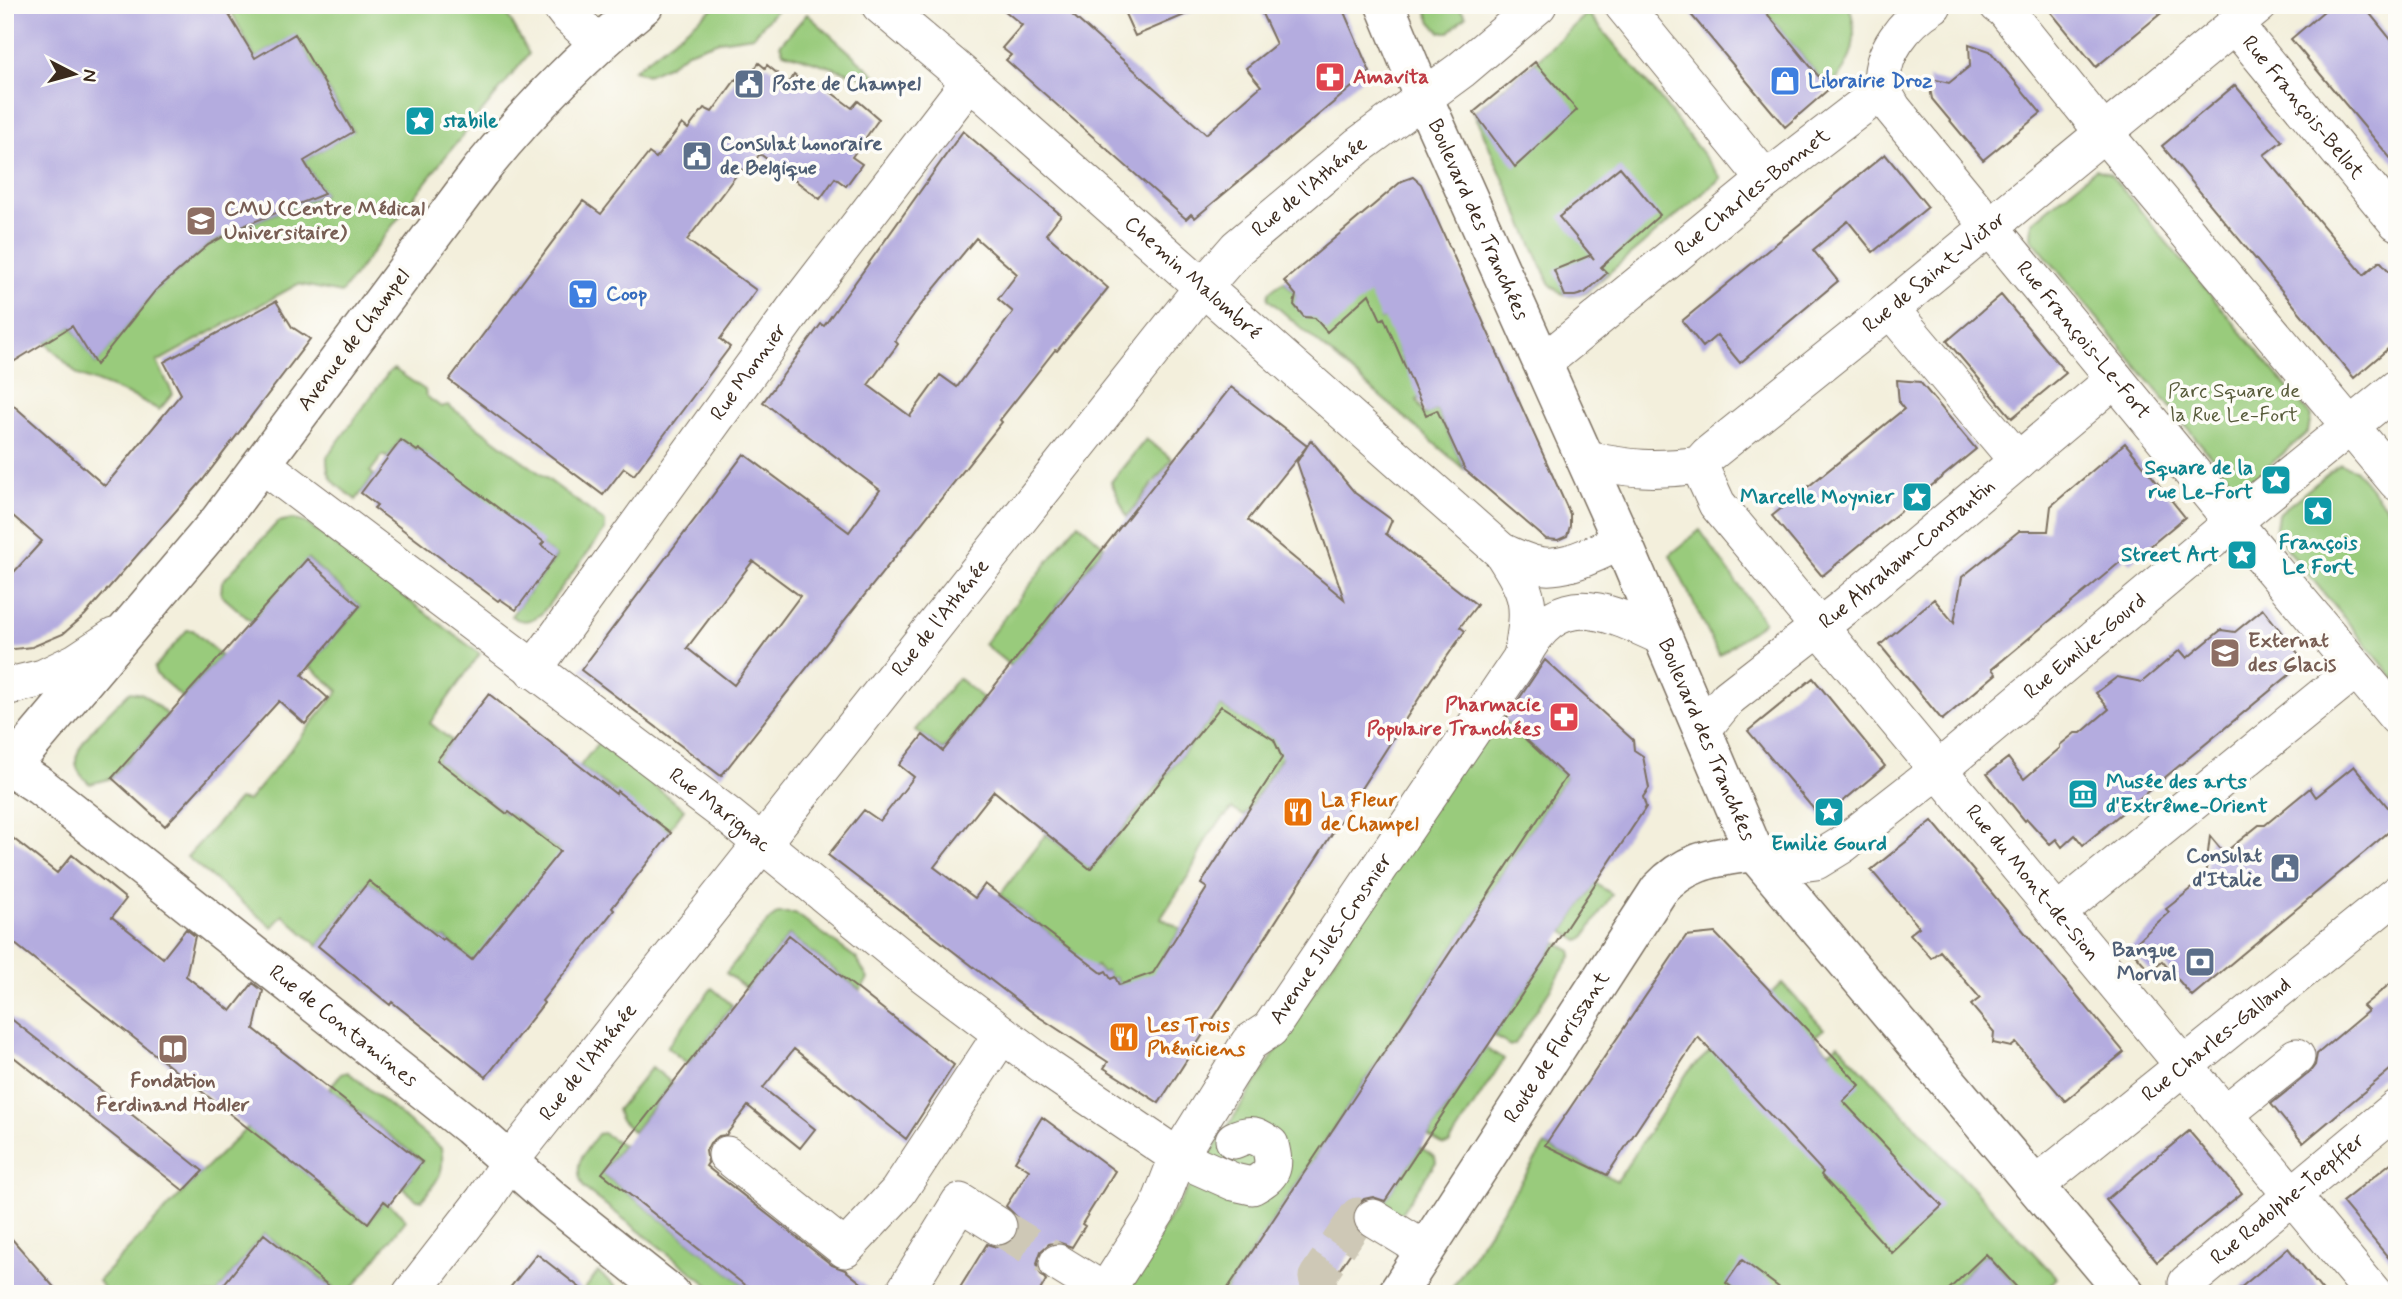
<svg xmlns="http://www.w3.org/2000/svg" width="2402" height="1299" viewBox="0 0 2402 1299" font-family="Mynerve,sans-serif">
<style>
.green{fill:#99cb7b;stroke:#6a7a4c;stroke-width:2}
.building{fill:#b4acdf;fill-rule:evenodd}
.lines{fill:none;stroke-linecap:round;stroke-linejoin:round}
.minor-tunnel{stroke:#cec8b6;stroke-width:37;stroke-dasharray:37 18;stroke-linecap:butt}
.minor-casing{stroke:#7b6f60;stroke-width:39}
.major-casing{stroke:#7b6f60;stroke-width:41}
.minor{stroke:#fff;stroke-width:37}
.major{stroke:#fff;stroke-width:38}
.labels{text-anchor:middle;dominant-baseline:central;stroke-width:7;stroke-linejoin:round;paint-order:stroke}
.health-label{font-size:21px;font-weight:bold;fill:#be3a42;stroke:#fdfcf7;text-anchor:start}
.shop-label{font-size:21px;font-weight:bold;fill:#366cbe;stroke:#fdfcf7;text-anchor:start}
.service-label{font-size:21px;font-weight:bold;fill:#4e5e75;stroke:#fdfcf7;text-anchor:start}
.street-label{font-size:21px;fill:#3b2a1e;stroke:#fdfcf7}
.culture-label{font-size:21px;font-weight:bold;fill:#0d838f;stroke:#fdfcf7;text-anchor:end}
.education-label{font-size:21px;font-weight:bold;fill:#785e54;stroke:#fdfcf7;text-anchor:start}
.park-label{font-size:21px;fill:#575a3a;stroke:#fdfcf7}
.food-label{font-size:21px;font-weight:bold;fill:#c56008;stroke:#fdfcf7;text-anchor:start}
</style>
<rect width="100%" height="100%" fill="#fdfcf7"/>
<filter id="ink" filterUnits="userSpaceOnUse"><feTurbulence type="fractalNoise" baseFrequency=".0143" numOctaves="2"/><feDisplacementMap in="SourceGraphic" scale="14" xChannelSelector="R" yChannelSelector="G"/><feConvolveMatrix kernelMatrix="1 2 1 2 8 2 1 2 1" color-interpolation-filters="sRGB"/></filter>
<filter id="wash" filterUnits="userSpaceOnUse"><feTurbulence type="fractalNoise" baseFrequency=".00686" numOctaves="4" result="noise"/><feDisplacementMap in="SourceGraphic" scale="28" xChannelSelector="R" yChannelSelector="G"/><feGaussianBlur stdDeviation="1.57" result="paint"/><feColorMatrix in="noise" values="0 0 0 0 0 0 0 0 0 0 0 0 0 0 0 0 0 1.4 0 .05"/><feComposite in="paint" operator="in"/></filter>
<g filter="url(#wash)">
<rect width="100%" height="100%" fill="#f3efdc"/>
<path class="green" d="M228,5H502L529,54L445,157L341,293L298,284L157,362L173,394L159,410L137,398L78,375L45,342L72,326L96,364L155,291L208,245L241,227L324,194L304,161L353,131L295,35L255,58Z
M717,5H781L753,36L719,41L688,52L667,66L647,75L634,70Z
M1424,5H1457L1466,16L1449,32H1440L1431,22Z
M1760,5H1849C1860,39 1853,62 1829,89Z
M1588,13L1657,95L1721,178L1585,293C1569,299 1560,295 1549,283L1474,112L1535,62Z
M807,14L885,84L783,52L780,45Z
M2096,169L2110,174L2311,416L2308,432L2249,483L2232,482L2031,238L2032,222Z
M1388,274L1381,319L1390,315C1397,352 1402,366 1426,395L1417,400L1424,415L1437,410L1465,470L1268,299L1269,292L1284,281L1296,295L1295,306Z
M394,369L425,390L426,396L441,407L448,405L605,522V530L542,613C532,621 523,624 511,616L556,557L419,449L417,451L400,440L388,458L383,455L370,472L374,475L356,500C339,486 326,482 327,457L389,372Z
M1146,439L1172,459L1127,517L1111,482Z
M2340,464L2355,469L2397,520V682L2275,534L2278,514Z
M292,519L306,523L480,654L430,723L452,741L437,760L506,814L509,812L563,854C529,888 501,923 475,963L445,938L442,940L369,881L318,946L283,915L272,927L187,857L239,799L248,801L339,691L309,666L360,606L308,559L252,622L221,595L222,582L278,522Z
M1078,523L1104,546L1011,666L984,644Z
M1700,530L1764,622L1719,655L1670,555Z
M187,630H193L221,656L183,698L156,674L154,668Z
M958,678L984,699L943,750L915,730Z
M129,692L143,694L168,715L112,778L90,784C83,778 76,771 76,761C77,739 114,708 129,692Z
M1221,706L1288,748L1244,816L1232,809L1209,834L1190,873L1161,918L1181,929L1164,955L1148,997L1119,985L1115,977L1111,979L1106,971L1102,973L1097,966L1091,969L1075,953L1000,895L1046,834L1091,869Z
M1500,716L1566,777L1224,1294H1121L1445,786Z
M598,743L684,809L668,831L580,766Z
M1595,883L1612,894L1583,939L1579,941L1564,931Z
M778,913H795L857,959L868,979L860,990L789,935L747,989L726,973L769,920Z
M1556,942L1571,951L1572,955L1515,1044L1510,1046L1494,1036Z
M1782,983L1824,1029L1814,1037L1829,1052L1838,1044L2057,1278L2041,1294H2023L1986,1254L1944,1294H1448L1545,1145L1617,1181L1687,1073Z
M712,988L732,1005L688,1064L667,1047Z
M1486,1048L1504,1059L1449,1144L1444,1145L1428,1136Z
M652,1067L672,1083L633,1132L620,1119L617,1110Z
M348,1072L441,1148C446,1173 437,1181 422,1200H417L403,1188L422,1161L329,1088L341,1074Z
M248,1127L368,1223L384,1201L401,1213L406,1220L348,1294H341L264,1234L216,1294H108L98,1281L203,1171Z
M603,1133L623,1145L602,1173L755,1293L720,1294L584,1188C571,1163 584,1154 598,1134Z
M1420,1147L1435,1157L1436,1162L1399,1216L1382,1205Z
M598,1272L625,1294H588L584,1290Z"/>
<g id="blocks">
<path class="building" d="M5,5H223L255,58L295,34L353,132L304,161L324,194L241,227L208,245L155,291L96,365L72,326L5,367Z
M998,5H1061L1206,134L1261,86L1246,68L1276,44L1258,5H1341L1370,72L1195,218L1191,214L1186,219L1006,60L1011,55L1002,48L1022,25Z
M1121,5H1208L1135,36Z
M1683,5H1760L1829,89L1785,127Z
M2045,5H2171L2096,67Z
M2331,5H2363L2397,47V166L2291,39Z
M1969,44L1990,51L2041,113L1983,160L1932,99L1928,78L1949,83L1970,66Z
M1535,62L1577,110L1515,167L1474,112Z
M759,63L765,68L767,65L789,83L794,75L814,91L820,84L852,108L858,101L879,119L852,157L862,164L846,186L835,178L820,199L760,154L746,172L741,169L687,240L756,290L720,339L730,347L634,475L624,468L603,495L449,380L583,201L601,214L649,153L656,158L682,124L688,129L704,108L712,112L736,79L743,85Z
M2235,85L2282,141L2264,155L2364,275L2380,261L2397,280V341L2354,378L2162,146Z
M963,131L1061,215L1046,234L1108,288L1057,351L1055,350L1000,420L1002,422L721,776L581,670L744,454L849,532L880,490L763,402L821,324L824,326ZM976,238L1017,274L998,299L1013,312L957,387L940,375L910,416L868,385L898,344L895,341L920,306ZM753,561L800,596L734,685L687,648Z
M1885,154L1928,207L1873,252L1848,221L1813,250L1838,281L1740,363L1717,335L1703,347L1682,321Z
M1620,167L1660,215L1601,267L1607,273L1585,293L1575,296H1565L1554,270L1591,255L1594,259L1559,217Z
M1413,177L1421,184L1570,514V526L1567,536L1558,540L1546,539L1465,470L1437,410L1426,415L1384,318L1381,320L1369,294L1327,332L1315,318L1304,317L1294,305L1296,295L1284,281L1402,181Z
M2001,295L2066,373L2012,418L1947,341Z
M276,301L292,327L310,339L202,481L85,615L63,634L32,647L5,650V582L42,541L5,509V398L105,486L181,394L164,362Z
M1897,380L1920,382L1976,449L1822,576L1772,516L1904,409L1899,403Z
M1231,387L1307,446L1248,520L1344,599L1297,462L1311,440L1355,493L1392,520L1386,534L1477,605L1460,627L1465,631L1432,678L1159,1103L1104,1068L1108,1062L1036,1015L828,855L864,810L880,821L914,777L899,765L923,735L943,751ZM1221,706L1274,740L1282,758L1201,884L1207,888L1153,973L1119,985L1115,977L1111,979L1106,971L1102,973L985,884L975,898L934,867L994,791L1090,869Z
M401,440L417,451L419,449L544,542L541,545L556,556L516,610L500,599L498,601L374,508L377,505L361,493Z
M2125,443L2185,517L2130,563L2125,558L1992,669L1996,674L1942,720L1880,645L1934,599L1954,623L1962,577L2019,531H2048L2051,506Z
M307,559L360,606L302,675L328,698L305,724L279,701L165,826L112,778Z
M2263,609L2305,662L2083,845L2075,835L2062,847L2056,839L2050,844L2027,819L2025,821L1987,774L2008,758L2024,779L2060,748V745L2075,733H2081L2109,709L2096,693L2117,677L2142,682L2180,650L2187,658L2221,630L2235,632Z
M1545,660L1633,740L1634,750L1643,756L1649,788L1643,797L1646,807L1385,1201L1373,1197L1364,1199L1356,1206L1352,1218L1355,1229L1362,1236L1323,1294H1224L1566,777L1505,720Z
M1813,678L1885,766L1822,819L1748,731Z
M489,694L580,766L616,794L617,791L671,833L612,908L614,910L542,1001L544,1003L486,1077L392,1002L390,1005L318,946L369,881L442,940L444,938L472,960L560,851L509,812L507,814L437,760Z
M2354,766L2397,818V825L2192,996L2162,961L2150,971L2130,948L2169,912L2166,909L2205,878L2210,836L2224,853L2259,825H2265L2310,788L2316,797Z
M1932,821L2124,1052L2065,1101L2016,1043L2011,1047L1993,1043L1994,1032L1971,1005L1980,998L1940,951L1931,958L1910,934L1919,927L1871,870Z
M5,832L57,873L72,855L126,899L112,917L163,958L186,929L195,936L186,976L231,1011L253,983L263,991L254,1029L422,1162L389,1205L384,1201L368,1223L5,936Z
M1715,933L1860,1085L1843,1101L1942,1206L1892,1253L1821,1175L1823,1172L1698,1037L1607,1175L1545,1145L1686,936Z
M789,935L954,1065L906,1139L794,1049L763,1088L815,1129L800,1148L748,1106L726,1135L719,1136L710,1143L706,1151L708,1163L706,1166L832,1265L845,1270L875,1294H756L602,1173Z
M2397,978V1064L2303,1143L2271,1104L2309,1073L2315,1065L2317,1054L2368,1011L2363,1006Z
M5,1014L203,1171L184,1191L5,1050Z
M1042,1117L1115,1171L1082,1224L1085,1226L1072,1247L1058,1242L1049,1244L1041,1251L1037,1263L1039,1272L1046,1280L1038,1294H956L987,1244L996,1247L1007,1245L1016,1237L1019,1228L1017,1217L1006,1206L1029,1170L1015,1161Z
M2189,1131L2242,1193L2157,1262L2106,1200Z
M2397,1158V1268L2342,1202Z
M5,1231L60,1294H5Z
M264,1234L339,1294H216Z
M2288,1248L2325,1294H2233Z
M537,1254L588,1294H505Z
M1986,1254L2023,1294H1944Z
M1742,1260L1788,1294H1741L1726,1283Z"/>
</g>
</g>
<g filter="url(#ink)">
<use href="#blocks" fill-opacity="0" stroke="#7b6f60" stroke-width="2"/>
<g class="lines">
<path class="minor-tunnel" d="M998,1226L1058,1263
M1321,1294L1317,1277L1358,1216L1373,1218"/>
<g class="minor-casing">
<g id="minor">
<path d="M560,5L567,14L598,43"/>
<path id="s1" d="M880,5L970,81L1502,552C1531,597 1531,604 1522,657"/>
<path d="M1623,5L1766,180"/>
<path id="s2" d="M1933,5C1906,21 1878,54 1883,88C1884,95 1889,102 1893,109L2233,522L2397,717"/>
<path d="M1998,5L2004,9L2104,133L2397,482"/>
<path id="s3" d="M2235,25L2397,222"/>
<path d="M1890,309L2018,461"/>
<path id="s4" d="M1543,363L1766,180L1883,90"/>
<path id="s5" d="M1586,460C1631,469 1654,471 1699,465L1708,455L1890,309L2259,5"/>
<path id="s6" d="M262,464L726,814L902,958L1050,1070L1178,1157L1234,1182L1252,1186C1273,1175 1276,1168 1270,1145C1257,1135 1250,1132 1234,1140"/>
<path id="s7" d="M1699,465L1717,504L2374,1294"/>
<path d="M1502,552C1512,556 1522,561 1533,564C1563,573 1596,552 1622,541"/>
<path id="s8" d="M533,670L793,311L970,81"/>
<path d="M5,687L43,678L76,662L114,637"/>
<path id="s9" d="M1702,730L1728,698L1846,606L2115,379"/>
<path id="s10" d="M1754,852L1801,863L1816,861L1842,845L1938,770L2257,502L2397,388"/>
<path d="M2057,913L2356,669"/>
<path d="M2225,1114L2296,1057"/>
<path d="M727,1155L845,1249L898,1192L1002,1034"/>
<path id="s11" d="M2035,1186L2397,894"/>
<path d="M1373,1218L1425,1250"/>
<path d="M1058,1263L1105,1292"/>
<path id="s12" d="M2187,1283L2397,1108"/>
<path d="M904,1293L960,1202L998,1226"/>
<path id="s13" d="M411,1294L484,1200L510,1161L1203,287L1237,248L1358,146L1461,70L1538,5"/>
<path id="s14" d="M1104,1294L1157,1211L1178,1157L1249,1043L1270,1029L1522,657C1559,586 1604,610 1663,637"/>
</g>
</g>
<g class="major-casing">
<g id="major">
<path id="s15" d="M644,5C583,55 529,110 480,171L219,521L11,767L40,786L469,1126L553,1200L671,1294"/>
<path id="s16" d="M1385,5L1423,97L1622,541L1754,852L2126,1294"/>
<path id="s17" d="M1397,1294L1659,890C1688,859 1714,858 1754,852"/>
</g>
</g>
<use href="#minor" class="minor"/>
<use href="#major" class="major"/>
</g>
</g>
<defs>
<g id="pharmacy-square" transform="scale(1.575)"><rect x="-9" y="-9" width="18" height="18" rx="4" fill="#e0444e" stroke="#fdfcf7"/><path d="M-2-6h4v4h4v4h-4v4h-4v-4h-4v-4h4Z" fill="#fff"/></g>
<g id="shop-square" transform="scale(1.575)"><rect x="-9" y="-9" width="18" height="18" rx="4" fill="#3f7fe0" stroke="#fdfcf7"/><path d="M-5-2.5h2.3a2.7 3.5 0 0 1 5.4 0H5L5.5 6h-11ZM-1.5-2.5h3a1.5 2.3 0 0 0-3 0Z" fill="#fff"/></g>
<g id="civic-square" transform="scale(1.575)"><rect x="-9" y="-9" width="18" height="18" rx="4" fill="#5c6f8a" stroke="#fdfcf7"/><path d="M-.6-6.5H3V-4.5H.6V-3L4-1V1h2V6H-6V1h2V-1L-.6-3ZM-1.2 2.5V6h2.4V2.5Z" fill="#fff"/></g>
<g id="sight-square" transform="scale(1.575)"><rect x="-9" y="-9" width="18" height="18" rx="4" fill="#0f9aa8" stroke="#fdfcf7"/><path d="M0-6L1.8-2.2L6-1.7L2.9 1.2L3.7 5.4L0 3.3L-3.7 5.4L-2.9 1.2L-6-1.7L-1.8-2.2Z" fill="#fff"/></g>
<g id="university-square" transform="scale(1.575)"><rect x="-9" y="-9" width="18" height="18" rx="4" fill="#8d6e63" stroke="#fdfcf7"/><path d="M0-5L7-2L0 1L-7-2ZM-4 1L0 2.5L4 1V4Q0 6-4 4Z" fill="#fff"/></g>
<g id="supermarket-square" transform="scale(1.575)"><rect x="-9" y="-9" width="18" height="18" rx="4" fill="#3f7fe0" stroke="#fdfcf7"/><path d="M-6-5.5h2.5l.6 2H6L4.5 2H-2.5L-4.4-4H-6ZM-1.5 3.2a1.3 1.3 0 1 0 .1 0ZM3 3.2a1.3 1.3 0 1 0 .1 0Z" fill="#fff"/></g>
<g id="school-square" transform="scale(1.575)"><rect x="-9" y="-9" width="18" height="18" rx="4" fill="#8d6e63" stroke="#fdfcf7"/><path d="M0-5L7-2L0 1L-7-2ZM-4 1L0 2.5L4 1V4Q0 6-4 4Z" fill="#fff"/></g>
<g id="museum-square" transform="scale(1.575)"><rect x="-9" y="-9" width="18" height="18" rx="4" fill="#0f9aa8" stroke="#fdfcf7"/><path d="M0-6L6-3V-2H-6V-3ZM-5-1h2V3h-2ZM-1-1h2V3h-2ZM3-1h2V3H3ZM-6 4H6V6H-6Z" fill="#fff"/></g>
<g id="restaurant-square" transform="scale(1.575)"><rect x="-9" y="-9" width="18" height="18" rx="4" fill="#e8710a" stroke="#fdfcf7"/><path d="M-5-6h1v4h1v-4h1v4h1v-4h1v5L-1.5 .5V6h-2V.5L-5-1ZM5-6V6H3V1.5H1.5Q1.5-4 5-6Z" fill="#fff"/></g>
<g id="bank-square" transform="scale(1.575)"><rect x="-9" y="-9" width="18" height="18" rx="4" fill="#5c6f8a" stroke="#fdfcf7"/><path d="M-6-4H6V4H-6ZM0-2.3a2.3 2.3 0 1 0 0 4.6a2.3 2.3 0 1 0 0-4.6Z" fill="#fff"/></g>
<g id="library-square" transform="scale(1.575)"><rect x="-9" y="-9" width="18" height="18" rx="4" fill="#8d6e63" stroke="#fdfcf7"/><path d="M-6-4Q-3-5.5-.7-3.5V5Q-3 3-6 4ZM6-4Q3-5.5 .7-3.5V5Q3 3 6 4Z" fill="#fff"/></g>
</defs>
<g fill-rule="evenodd">
<use href="#pharmacy-square" x="1330" y="77"/>
<use href="#shop-square" x="1785" y="81"/>
<use href="#civic-square" x="749" y="84"/>
<use href="#sight-square" x="420" y="121"/>
<use href="#civic-square" x="697" y="156"/>
<use href="#university-square" x="201" y="221"/>
<use href="#supermarket-square" x="583" y="294"/>
<use href="#sight-square" x="2276" y="480"/>
<use href="#sight-square" x="1917" y="497"/>
<use href="#sight-square" x="2318" y="511"/>
<use href="#sight-square" x="2242" y="555"/>
<use href="#school-square" x="2225" y="653"/>
<use href="#pharmacy-square" x="1564" y="717"/>
<use href="#museum-square" x="2083" y="794"/>
<use href="#restaurant-square" x="1298" y="812"/>
<use href="#sight-square" x="1829" y="812"/>
<use href="#civic-square" x="2285" y="868"/>
<use href="#bank-square" x="2200" y="962"/>
<use href="#restaurant-square" x="1124" y="1037"/>
<use href="#library-square" x="173" y="1049"/>
</g>
<g class="labels">
<g class="health-label">
<text x="1353" y="77">Amavita</text>
<text x="1541" y="705" text-anchor="end">Pharmacie<tspan x="1541" dy="24">Populaire Tranchées</tspan></text>
</g>
<g class="shop-label">
<text x="1808" y="81">Librairie Droz</text>
<text x="606" y="294">Coop</text>
</g>
<g class="service-label">
<text x="772" y="84">Poste de Champel</text>
<text x="720" y="144">Consulat honoraire<tspan x="720" dy="24">de Belgique</tspan></text>
<text x="2262" y="856" text-anchor="end">Consulat<tspan x="2262" dy="24">d'Italie</tspan></text>
<text x="2177" y="950" text-anchor="end">Banque<tspan x="2177" dy="24">Morval</tspan></text>
</g>
<g class="street-label">
<text stroke="none"><textPath href="#s3" startOffset="107">Rue François-Bellot</textPath></text>
<text stroke="none"><textPath href="#s13" startOffset="1428">Rue de l'Athénée</textPath></text>
<text stroke="none"><textPath href="#s4" startOffset="270">Rue Charles-Bonnet</textPath></text>
<text stroke="none"><textPath href="#s16" startOffset="234">Boulevard des Tranchées</textPath></text>
<text stroke="none"><textPath href="#s5" startOffset="418">Rue de Saint-Victor</textPath></text>
<text stroke="none"><textPath href="#s1" startOffset="415">Chemin Malombré</textPath></text>
<text transform="translate(354 340) rotate(-53)">Avenue de Champel</text>
<text stroke="none"><textPath href="#s2" startOffset="425">Rue François-Le-Fort</textPath></text>
<text stroke="none"><textPath href="#s8" startOffset="368">Rue Monnier</textPath></text>
<text stroke="none"><textPath href="#s9" startOffset="271">Rue Abraham-Constantin</textPath></text>
<text stroke="none"><textPath href="#s13" startOffset="859">Rue de l'Athénée</textPath></text>
<text stroke="none"><textPath href="#s10" startOffset="408">Rue Emilie-Gourd</textPath></text>
<text stroke="none"><textPath href="#s16" startOffset="802">Boulevard des Tranchées</textPath></text>
<text stroke="none"><textPath href="#s6" startOffset="574">Rue Marignac</textPath></text>
<text stroke="none"><textPath href="#s7" startOffset="536">Rue du Mont-de-Sion</textPath></text>
<text stroke="none"><textPath href="#s14" startOffset="425">Avenue Jules-Crosnier</textPath></text>
<text stroke="none"><textPath href="#s15" startOffset="1414">Rue de Contamines</textPath></text>
<text stroke="none"><textPath href="#s11" startOffset="233">Rue Charles-Galland</textPath></text>
<text stroke="none"><textPath href="#s17" startOffset="294">Route de Florissant</textPath></text>
<text stroke="none"><textPath href="#s13" startOffset="292">Rue de l'Athénée</textPath></text>
<text stroke="none"><textPath href="#s12" startOffset="131">Rue Rodolphe-Toepffer</textPath></text>
</g>
<g class="culture-label">
<text x="443" y="121" text-anchor="start">stabile</text>
<text x="2253" y="468">Square de la<tspan x="2253" dy="24">rue Le-Fort</tspan></text>
<text x="1894" y="497">Marcelle Moynier</text>
<text x="2318" y="543" text-anchor="middle">François<tspan x="2318" dy="24">Le Fort</tspan></text>
<text x="2219" y="555">Street Art</text>
<text x="2106" y="782" text-anchor="start">Musée des arts<tspan x="2106" dy="24">d'Extrême-Orient</tspan></text>
<text x="1829" y="844" text-anchor="middle">Emilie Gourd</text>
</g>
<g class="education-label">
<text x="224" y="209">CMU (Centre Médical<tspan x="224" dy="24">Universitaire)</tspan></text>
<text x="2248" y="641">Externat<tspan x="2248" dy="24">des Glacis</tspan></text>
<text x="173" y="1081" text-anchor="middle">Fondation<tspan x="173" dy="24">Ferdinand Hodler</tspan></text>
</g>
<g class="park-label">
<text x="2234" y="391">Parc Square de<tspan x="2234" dy="24">la Rue Le-Fort</tspan></text>
</g>
<g class="food-label">
<text x="1321" y="800">La Fleur<tspan x="1321" dy="24">de Champel</tspan></text>
<text x="1147" y="1025">Les Trois<tspan x="1147" dy="24">Phéniciens</tspan></text>
</g>
</g>
<rect width="2402" height="1299" fill="none" stroke="#fdfcf7" stroke-width="28"/>
<g transform="translate(74 74) rotate(96)" stroke="#fdfcf7" stroke-width="5" paint-order="stroke">
<path d="M0-5L12 26L0 18L-12 26Z" fill="#3b2a1e"/>
<text y="-10" font-size="19" font-weight="bold" text-anchor="middle" fill="#3b2a1e">N</text>
</g>
</svg>
